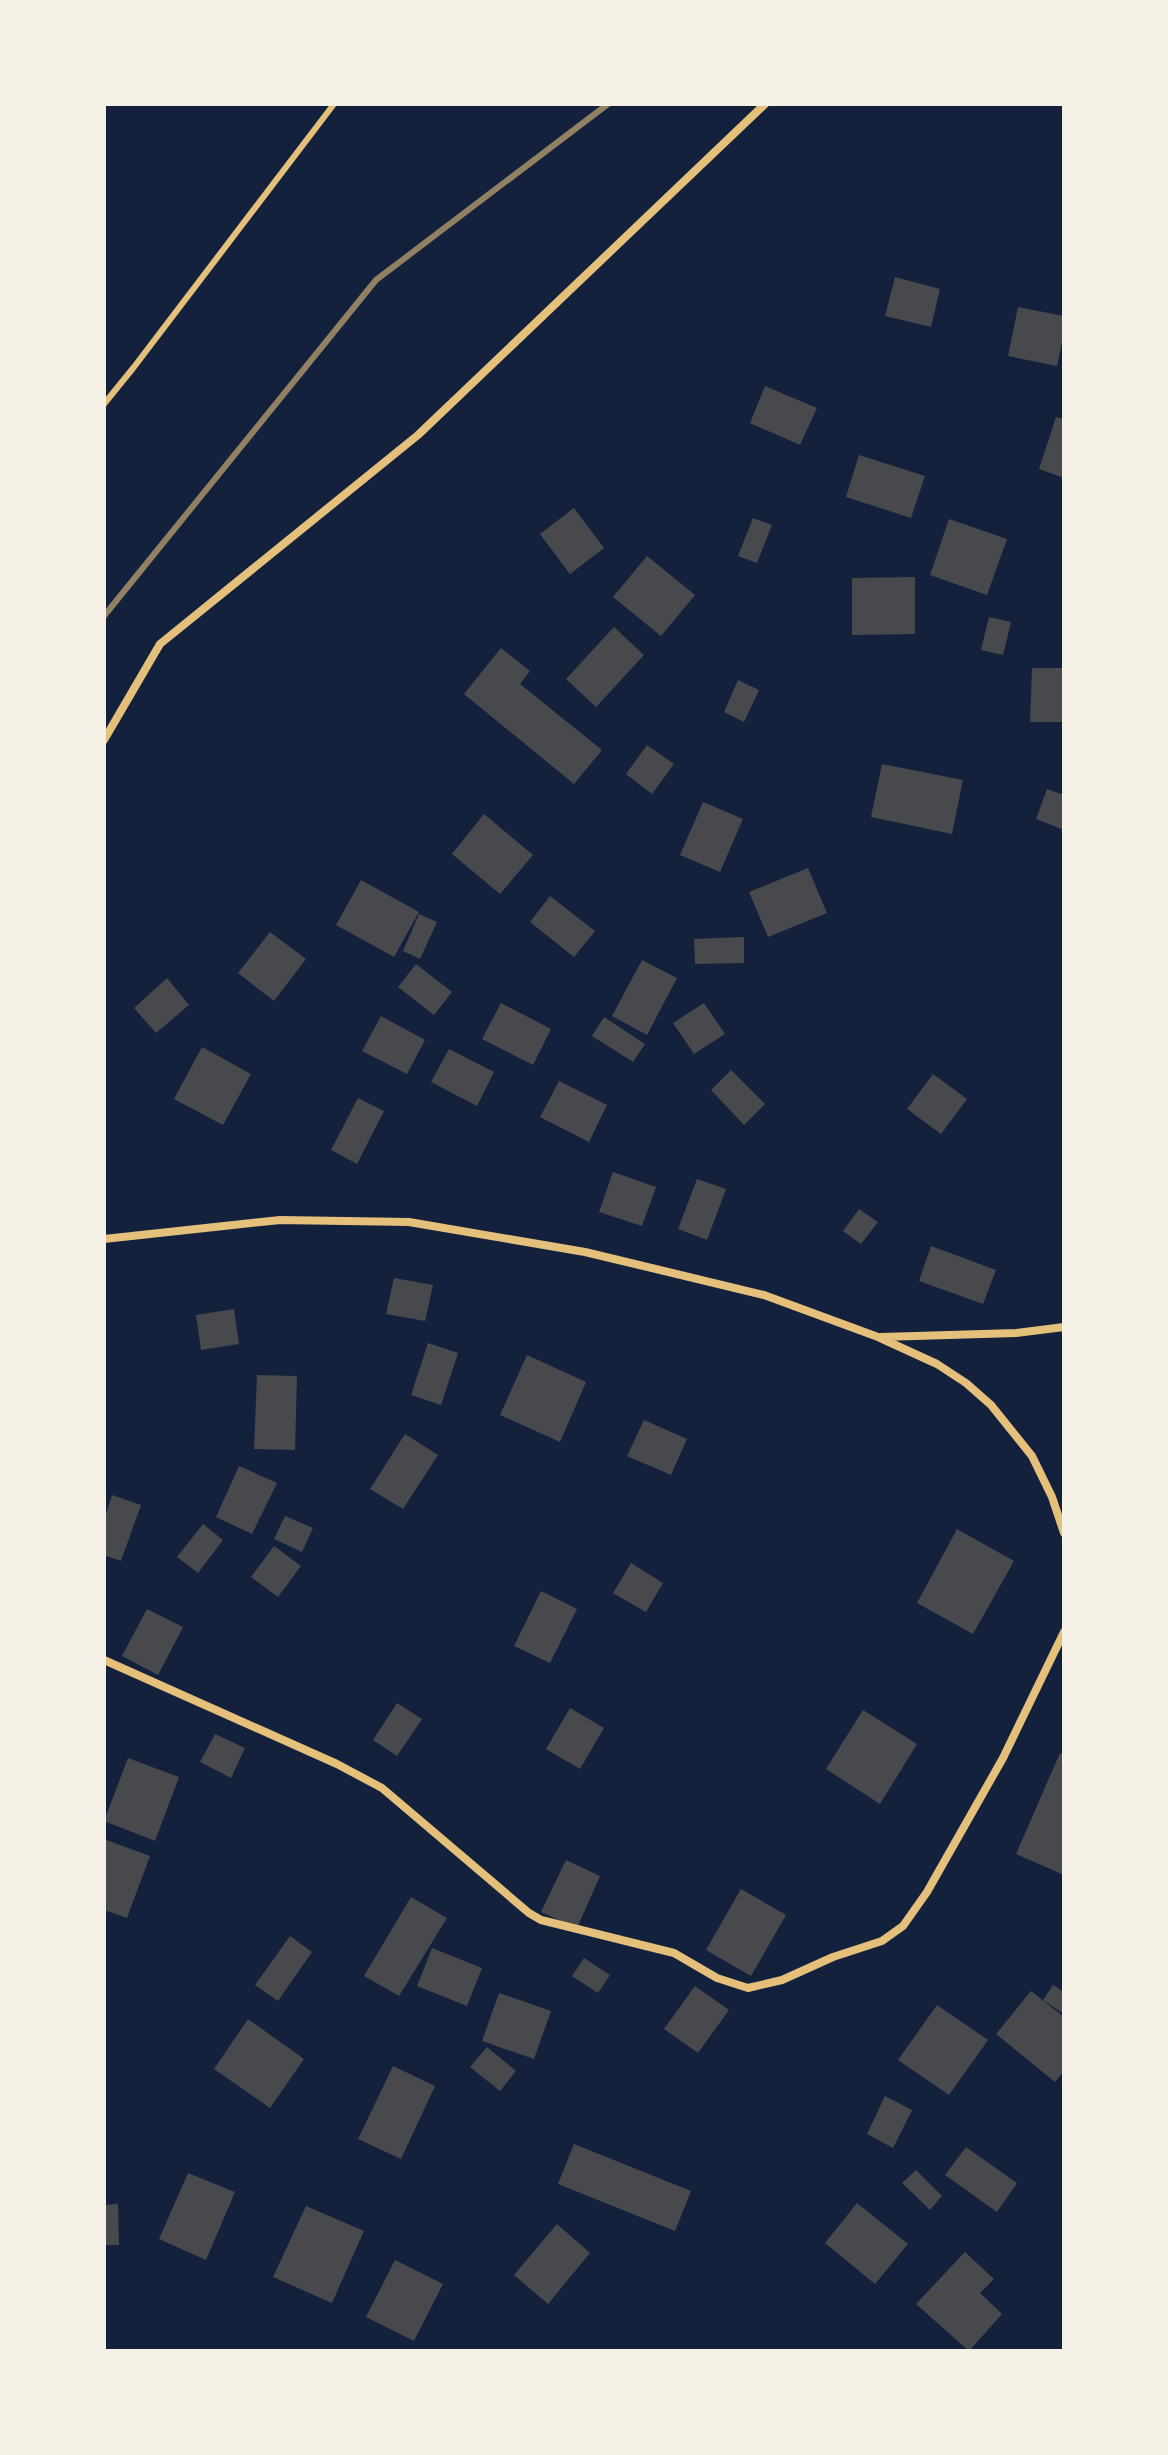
<svg xmlns="http://www.w3.org/2000/svg" width="1168" height="2455" viewBox="0 0 1168 2455" font-family="'Zilla Slab',serif">
<style>
.building{fill:#48494c}
.lines{fill:none;stroke-linecap:round;stroke-linejoin:round}
.service{stroke:#e5c07b;stroke-width:6}
.minor{stroke:#e5c07b;stroke-width:8}
.rail{stroke:#918062;stroke-width:6}
</style>
<rect width="100%" height="100%" fill="#14213d"/>
<path class="building" d="M895,277L940,289L931,327L885,316Z
M1018,307L1064,316V332L1057,366L1008,356Z
M765,386L817,408L800,445L750,423Z
M1056,417L1064,419V478L1039,469Z
M859,455L925,476L911,518L846,497Z
M574,508L604,548L570,574L540,534Z
M753,518L772,525L757,563L738,556Z
M949,519L1007,539L987,595L930,575Z
M647,556L695,595L661,636L613,597Z
M915,577V634L852,635V578Z
M989,617L1011,622L1003,655L981,650Z
M614,627L644,655L596,707L566,679Z
M501,648L530,671L520,684L602,750L574,784L464,694Z
M1032,668H1064V722H1030Z
M738,680L759,690L744,722L724,712Z
M647,745L674,764L652,794L626,774Z
M882,764L963,780L952,834L871,817Z
M1047,789L1064,795V830L1036,819Z
M703,802L743,819L720,872L680,855Z
M484,814L533,855L500,894L452,854Z
M808,868L827,913L768,937L749,892Z
M361,880L419,912L394,957L336,925Z
M550,896L595,931L574,957L530,922Z
M419,914L437,922L420,959L403,951Z
M270,932L306,959L274,1001L238,973Z
M744,937V963L695,964L694,939Z
M642,960L677,978L647,1035L612,1016Z
M416,964L452,992L434,1015L398,987Z
M167,978L189,1005L156,1033L134,1008Z
M501,1003L551,1029L533,1065L482,1039Z
M704,1003L725,1034L694,1054L673,1023Z
M381,1016L425,1040L407,1074L362,1051Z
M604,1017L645,1044L633,1062L592,1036Z
M202,1047L251,1074L223,1125L174,1099Z
M449,1049L494,1072L477,1106L431,1082Z
M731,1070L765,1104L744,1125L711,1090Z
M933,1074L967,1099L941,1134L907,1109Z
M559,1081L607,1105L589,1142L540,1117Z
M358,1098L384,1111L357,1164L331,1150Z
M613,1172L656,1187L642,1226L599,1212Z
M697,1179L726,1189L707,1240L678,1229Z
M859,1209L878,1222L861,1244L843,1231Z
M931,1246L996,1270L983,1304L919,1281Z
M394,1278L433,1285L425,1321L386,1314Z
M234,1309L239,1344L201,1350L196,1315Z
M428,1343L458,1353L441,1405L411,1395Z
M527,1355L586,1382L560,1442L500,1415Z
M257,1375L297,1376L295,1450L254,1449Z
M644,1420L687,1439L671,1475L627,1456Z
M405,1434L438,1455L403,1509L370,1489Z
M239,1466L277,1483L252,1534L216,1517Z
M112,1495L141,1505L121,1561L104,1555V1520Z
M285,1516L313,1528L302,1552L274,1539Z
M203,1524L223,1540L198,1573L177,1557Z
M957,1529L1014,1561L973,1634L917,1603Z
M274,1546L301,1566L278,1597L251,1577Z
M631,1563L663,1583L646,1612L613,1593Z
M541,1591L577,1609L550,1663L514,1646Z
M147,1609L183,1627L158,1675L122,1656Z
M397,1703L422,1719L397,1756L373,1740Z
M570,1708L604,1728L580,1769L546,1749Z
M863,1710L917,1744L880,1804L826,1769Z
M215,1734L245,1748L231,1778L200,1762Z
M1060,1753L1064,1755V1875L1016,1854Z
M128,1758L179,1777L155,1841L104,1821Z
M104,1839L150,1856L127,1918L104,1910Z
M566,1860L600,1876L577,1928L541,1912Z
M741,1889L786,1915L751,1976L706,1950Z
M411,1897L447,1918L399,1996L364,1976Z
M290,1936L312,1952L278,2001L255,1985Z
M432,1948L482,1968L467,2006L417,1986Z
M584,1958L610,1975L598,1993L572,1976Z
M1053,1985L1064,1992V2014L1043,2000Z
M695,1986L729,2010L698,2053L664,2029Z
M1031,1991L1064,2017V2071L1055,2082L996,2034Z
M499,1993L551,2011L534,2059L482,2041Z
M937,2005L988,2040L949,2095L898,2060Z
M248,2019L304,2059L270,2108L214,2069Z
M487,2047L516,2071L500,2091L470,2067Z
M393,2066L435,2086L401,2159L358,2139Z
M885,2096L912,2110L893,2148L867,2134Z
M574,2144L691,2191L675,2231L558,2184Z
M966,2147L1017,2183L997,2212L945,2175Z
M916,2170L942,2196L930,2210L902,2183Z
M188,2173L235,2192L206,2260L159,2239Z
M857,2203L908,2244L875,2284L825,2243Z
M118,2204L119,2245H104V2205Z
M306,2206L364,2231L332,2303L273,2277Z
M557,2224L590,2253L548,2304L514,2275Z
M965,2252L994,2279L980,2293L1002,2314L969,2351L916,2304Z
M395,2260L443,2284L414,2341L366,2317Z"/>
<g class="lines">
<path class="service" d="M104,404L134,367L334,104"/>
<path class="minor" d="M104,740L160,644L418,435L765,104
M104,1239L280,1220L409,1222L585,1252L764,1295L878,1337L937,1364L966,1383L991,1405L1032,1456L1052,1497L1064,1533
M881,1337L1016,1333L1064,1327
M104,1660L337,1764L382,1788L529,1913L541,1920L674,1953L717,1978L748,1988L782,1980L833,1957L882,1941L903,1926L927,1892L1003,1758L1064,1632"/>
<path class="rail" d="M104,616L376,280L608,104"/>
</g>
<rect width="1168" height="2455" fill="none" stroke="#f6f1e7" stroke-width="212"/>
</svg>
